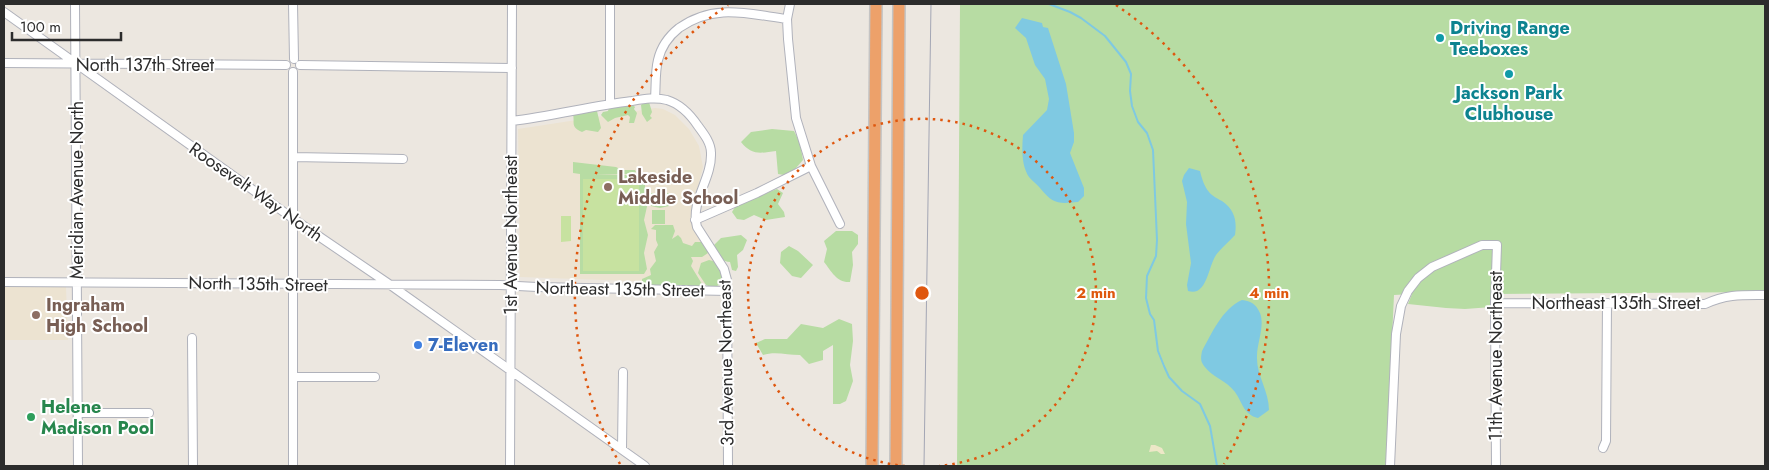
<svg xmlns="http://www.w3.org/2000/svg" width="1769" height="470" viewBox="0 0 1769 470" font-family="Jost,sans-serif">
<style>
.education{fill:#ece3d1}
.green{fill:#b7dca3}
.sand{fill:#ede7c7}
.pitch{fill:#c7e2a0}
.water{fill:#7fc9e2}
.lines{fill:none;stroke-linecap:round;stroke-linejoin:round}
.stream{stroke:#7fc9e2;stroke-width:2}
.minor-casing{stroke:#b0b2bb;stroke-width:10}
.highway-casing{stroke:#c4c4c4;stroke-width:14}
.minor{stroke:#fff;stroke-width:8}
.highway{stroke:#eda16a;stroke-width:11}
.tram{stroke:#a3a6b4;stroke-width:1}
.ring{fill:none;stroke:#df570e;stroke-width:2.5;stroke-dasharray:2.5 5}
.culture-dot{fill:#0f9aa8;stroke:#fff;stroke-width:2}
.education-dot{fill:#8d6e63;stroke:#fff;stroke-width:2}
.shop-dot{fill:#3f7fe0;stroke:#fff;stroke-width:2}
.leisure-dot{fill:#2e9e5b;stroke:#fff;stroke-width:2}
.labels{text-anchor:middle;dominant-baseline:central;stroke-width:4;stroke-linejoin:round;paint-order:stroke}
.culture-label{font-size:18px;font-weight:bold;fill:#0d838f;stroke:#fff;text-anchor:start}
.street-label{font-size:18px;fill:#2c2c2c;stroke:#fff}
.education-label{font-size:18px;font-weight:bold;fill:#785e54;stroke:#fff;text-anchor:start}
.shop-label{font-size:18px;font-weight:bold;fill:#366cbe;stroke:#fff;text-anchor:start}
.leisure-label{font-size:18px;font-weight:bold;fill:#27864d;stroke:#fff;text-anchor:start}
.centre{fill:#df570e;stroke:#fff;stroke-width:2.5}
.ring-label{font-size:15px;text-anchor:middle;font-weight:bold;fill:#df570e;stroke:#fff;stroke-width:4;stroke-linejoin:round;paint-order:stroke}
</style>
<rect width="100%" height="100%" fill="#ece7e0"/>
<path class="education" d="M655,108L663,109L675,115L689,129L699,146L703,167L693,207L695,227L716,261L718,284L520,277L518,129Z
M4,287H66L68,340H4Z"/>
<path class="green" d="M960,4H1765V292L1493,294L1492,307L1465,309L1446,308L1408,304L1412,294L1394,295L1386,466H957Z
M644,102H649L652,112L650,116L652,118L647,122L642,114L641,105Z
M633,105L635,107L634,109L637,113L634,123H629L630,117L628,115L615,118L608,122L601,115L603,112L608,111L609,108Z
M592,109L597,111L601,128L598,132L586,130L582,132C570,127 575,123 573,114C579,110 586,115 592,109Z
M772,129L794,131L800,143L803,160L796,168L784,175L778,174L776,151C761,153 752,156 741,142L751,132Z
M573,162L616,167L622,170H635L636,172L633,174L593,175H638V170L645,178V191L648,202L644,220L648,235L644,253L647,269L644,274H580V174L573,173Z
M777,189L783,193L778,204L784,212L785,217L766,220L754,215L744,220L737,219L732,212L737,204Z
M651,193H669V206L660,208L651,206Z
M652,210H665V224H652Z
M655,225H673L675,231L672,239L678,235L681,238L683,243L692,246L695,242H701L706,247L708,253L702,257H691L693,261L691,266L702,284L700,289L644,287L642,284V279L651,275L650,269L656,261L654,252L658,245L656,240V230L651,229Z
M836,231H852L858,235V244L852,252L853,265L850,282C837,283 832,272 824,262L827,249L824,241Z
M741,235L747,240L743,250L737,255L738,267L736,271L732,270L730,262C719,261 716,255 714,245L721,238Z
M789,246L798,251L813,265L801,278L792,276L780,263L781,252Z
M709,260L717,262L724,274L721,284L713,288L706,285L698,273L701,263Z
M839,319L852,324L853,341L850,365L853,381L846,401L840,404H833V345L823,351V360L809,364L800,355C787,355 775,351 763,355L756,343L765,339H787L801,324L823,328Z"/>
<path class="sand" d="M1151,445H1155L1162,448L1165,454H1161L1157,451L1149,452Z"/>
<path class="pitch" d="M583,179H639V271H583Z
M561,216H571V241L561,242Z"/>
<path class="water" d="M1022,18L1042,23L1043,27L1048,28L1066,84L1074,133V142L1070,153L1084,188V196L1078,202C1058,204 1053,204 1040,188C1037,184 1032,181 1029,177C1021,165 1022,148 1023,135L1047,110L1049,99L1045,79L1035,65L1026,38L1015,28Z
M1189,168L1200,171C1202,179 1204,186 1209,192C1212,196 1218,199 1222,201C1235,210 1237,221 1235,235C1229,242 1221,248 1216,255C1208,267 1207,297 1188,291L1187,285L1191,263L1186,224L1187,202L1182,181L1184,175Z
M1242,300C1251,301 1256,304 1260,313C1265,326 1257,343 1257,356C1256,375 1269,391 1269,410L1258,418C1244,415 1242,402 1235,392C1227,381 1212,377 1204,366C1200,361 1201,357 1202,351C1212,333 1222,309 1242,300Z"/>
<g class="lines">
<path class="stream" d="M1049,4L1070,12L1081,18L1105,36L1126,62L1131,74L1130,91L1132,106L1138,122L1147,133L1153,150L1157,240L1156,256L1147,276L1146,298L1150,314L1154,320L1158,351L1164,366L1169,377L1182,391L1200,404L1210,426L1217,466"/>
<g class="minor-casing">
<path id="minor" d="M75,4L78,466
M293,4L294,59
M610,4V103
M790,4L787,19L788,39L796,118L811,166L840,224
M4,12L295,220L389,284L645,466
M4,63L286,65
M300,65L512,68
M293,72V466
M655,98C656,86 655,72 658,60C661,47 669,36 679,28C714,3 748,14 787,19
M512,121C552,116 592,106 632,101C644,99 655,97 667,100C680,104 690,114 698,126C704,134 711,143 711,153C712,179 690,201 697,227L724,269L727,280L728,466
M293,157L403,159
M695,220L757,193L811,166
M4,282L500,285L537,287L728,291
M1495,303L1705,304C1727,294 1742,295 1765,295
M192,338L193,466
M293,377H375
M78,413H149
M1603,448L1606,441L1607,303
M622,449L623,372
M510,466L512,4
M1390,466L1396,334L1401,306L1408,291L1418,278L1432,267L1482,245H1497L1495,303L1496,466"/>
</g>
<g class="highway-casing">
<path id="highway" d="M872,466L876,4
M896,466L899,4"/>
</g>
<use href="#minor" class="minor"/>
<use href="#highway" class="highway"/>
<path class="tram" d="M924,466L931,4"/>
</g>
<g class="ring">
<path d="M905 466A174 174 0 1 1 939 466"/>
<path d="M620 464A347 347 0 0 1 728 5M1116 5A347 347 0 0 1 1224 464"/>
</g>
<g class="culture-dot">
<circle cx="1440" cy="38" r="5"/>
<circle cx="1509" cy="74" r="5"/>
</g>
<g class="education-dot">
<circle cx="608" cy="187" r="5"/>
<circle cx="36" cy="315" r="5"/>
</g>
<circle class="shop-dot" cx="418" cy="345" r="5"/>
<circle class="leisure-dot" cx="31" cy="417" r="5"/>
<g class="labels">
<g class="culture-label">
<text x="1450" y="28">Driving Range<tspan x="1450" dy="21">Teeboxes</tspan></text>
<text x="1509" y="93" text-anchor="middle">Jackson Park<tspan x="1509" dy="21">Clubhouse</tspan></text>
</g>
<g class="street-label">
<text x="145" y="65">North 137th Street</text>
<text transform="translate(77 190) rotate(-90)">Meridian Avenue North</text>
<text transform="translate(256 192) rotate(35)">Roosevelt Way North</text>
<text transform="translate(511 235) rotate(-90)">1st Avenue Northeast</text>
<text transform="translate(258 284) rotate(1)">North 135th Street</text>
<text transform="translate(620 289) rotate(1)">Northeast 135th Street</text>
<text x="1616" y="303">Northeast 135th Street</text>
<text transform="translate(1496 356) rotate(-90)">11th Avenue Northeast</text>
<text transform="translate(726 363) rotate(-91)">3rd Avenue Northeast</text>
</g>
<g class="education-label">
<text x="618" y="177">Lakeside<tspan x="618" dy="21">Middle School</tspan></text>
<text x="46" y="305">Ingraham<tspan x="46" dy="21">High School</tspan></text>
</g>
<g class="shop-label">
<text x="428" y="345">7-Eleven</text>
</g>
<g class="leisure-label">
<text x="41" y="407">Helene<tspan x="41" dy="21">Madison Pool</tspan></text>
</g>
</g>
<circle cx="922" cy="293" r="8" class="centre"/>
<g class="ring-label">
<text x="1096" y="298">2 min</text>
<text x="1269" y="298">4 min</text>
</g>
<rect width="1769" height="470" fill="none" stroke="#2c2c2c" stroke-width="10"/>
<path d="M12 32v8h109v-8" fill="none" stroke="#2c2c2c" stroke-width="2.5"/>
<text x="20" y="32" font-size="15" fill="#2c2c2c" stroke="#ffffff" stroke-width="4" paint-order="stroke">100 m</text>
</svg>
